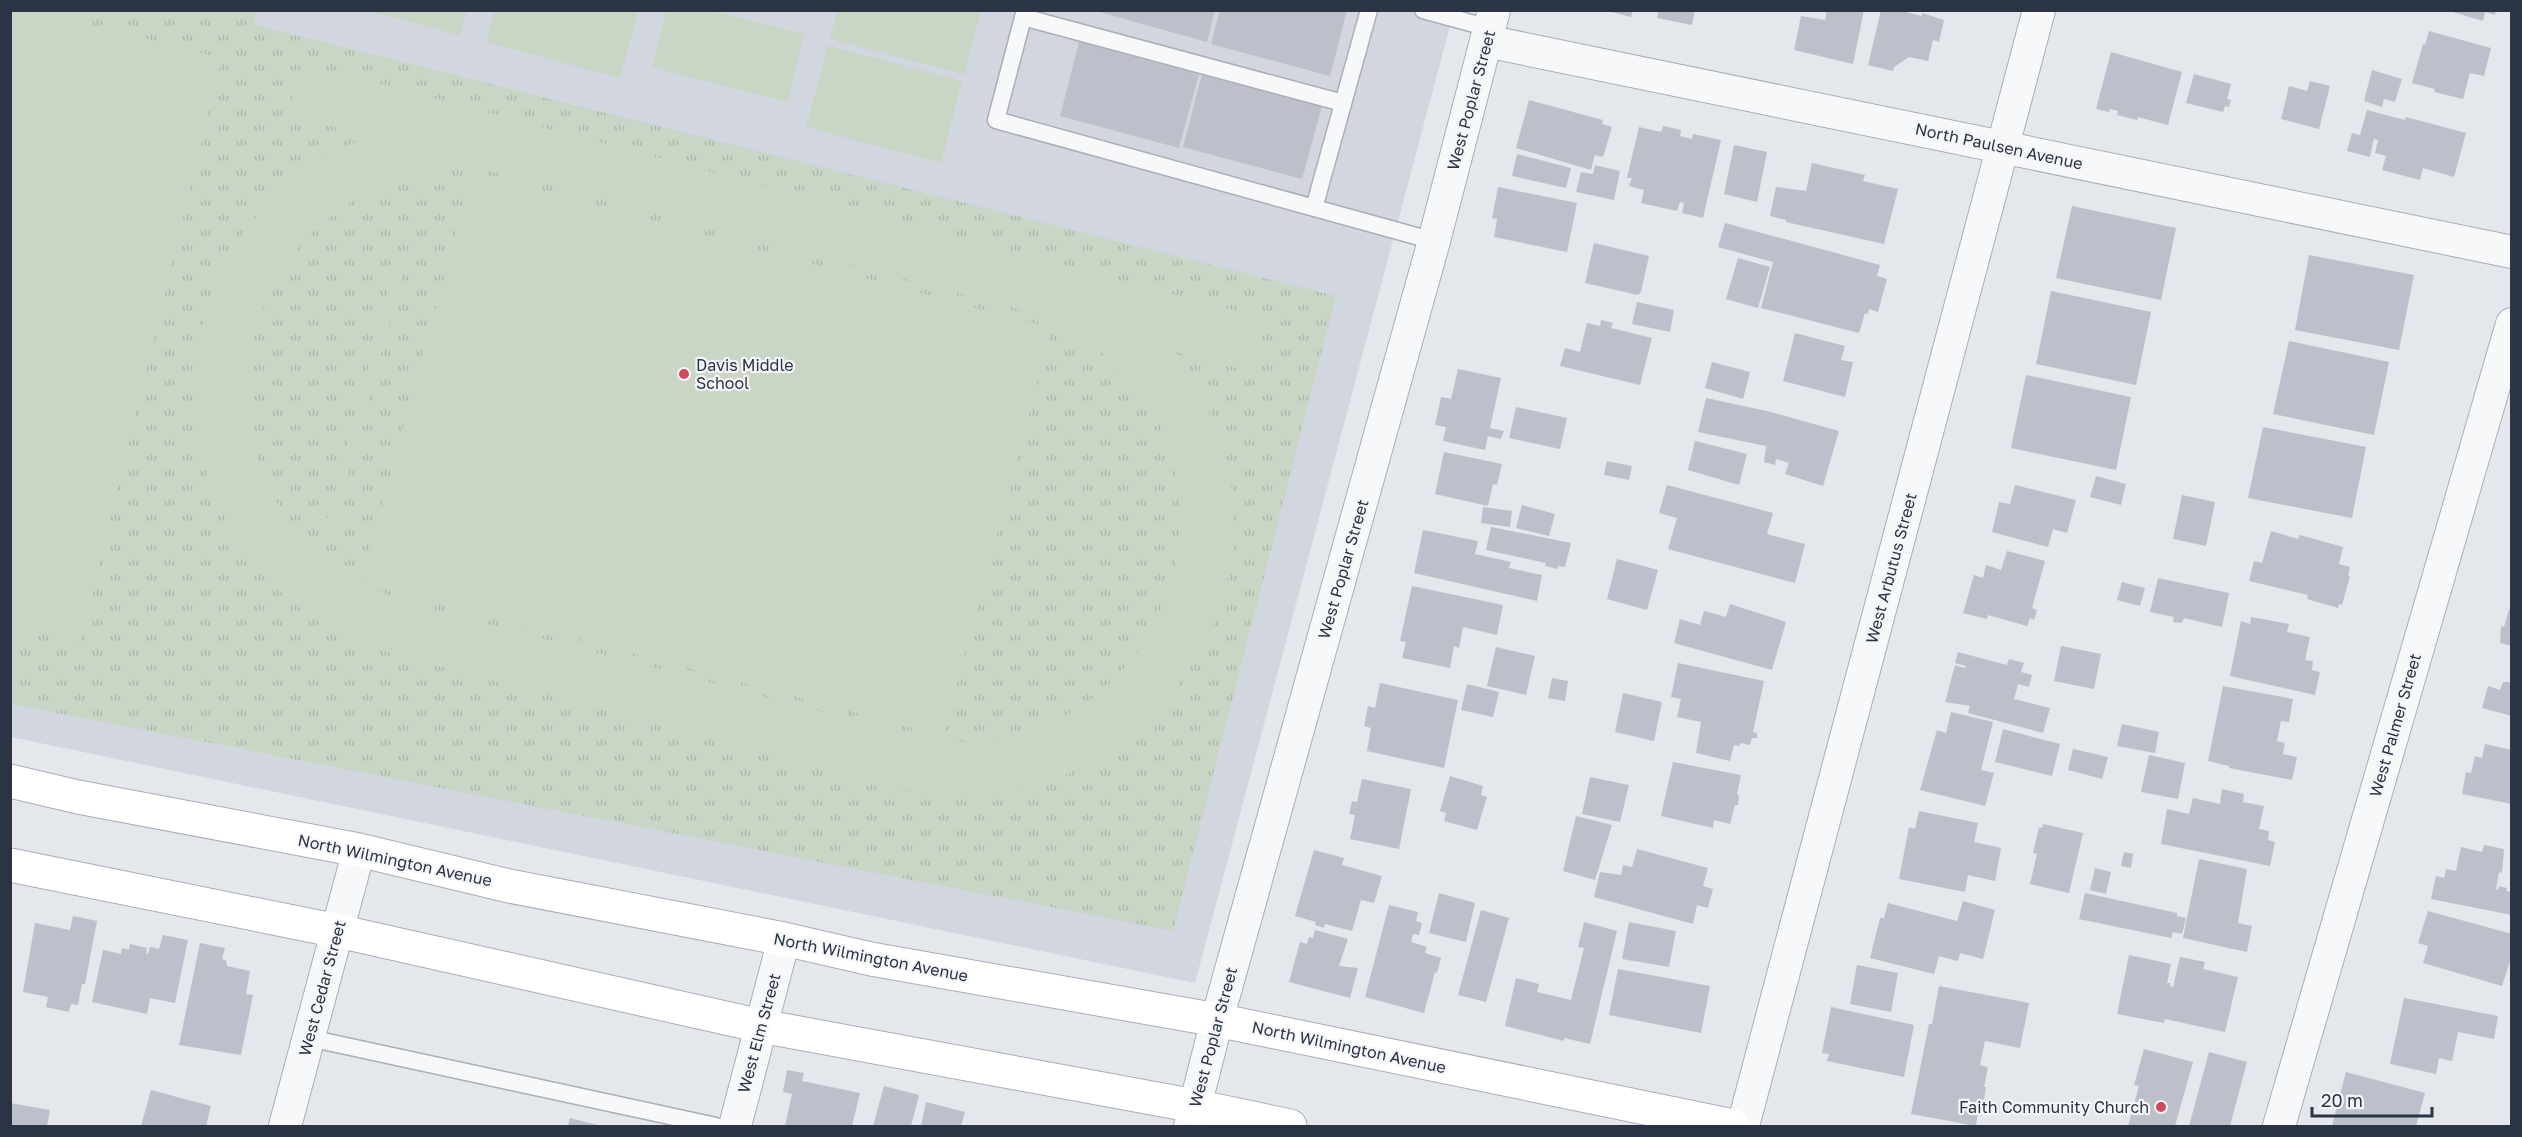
<svg xmlns="http://www.w3.org/2000/svg" width="2522" height="1137" viewBox="0 0 2522 1137" font-family="'Golos Text',sans-serif">
<style>
.built{fill:#d2d6de}
.park{fill:url(#park-tufts)}
.pitch{fill:#c9d6c5;fill-rule:evenodd}
.building{fill:#bbc0ca}
.lines{fill:none;stroke-linecap:round;stroke-linejoin:round}
.lane-casing{stroke:#a9aeb7;stroke-width:19}
.street-casing{stroke:#a9aeb7;stroke-width:34}
.secondary-casing{stroke:#a9aeb7;stroke-width:35}
.lane{stroke:#f7f8fa;stroke-width:16}
.street{stroke:#f7f8fa;stroke-width:32}
.secondary{stroke:#fff;stroke-width:33}
.poi-dot{fill:#d1495b;stroke:#f4f6f9;stroke-width:2}
.labels{text-anchor:middle;dominant-baseline:central;stroke-width:4.5;stroke-linejoin:round;paint-order:stroke}
.street-label{font-size:16px;fill:#2b3445;stroke:#f4f6f9}
.poi-label{font-size:16px;fill:#2b3445;stroke:#f4f6f9;text-anchor:start}
</style>
<defs>
<pattern id="park-tufts" width="24" height="20" patternUnits="userSpaceOnUse" patternTransform="scale(1.5)"><rect width="24" height="20" fill="#c9d6c5"/><path d="M3 7l-1-3M5 7V3M7 7l1-3M15 17l-1-3M17 17v-4M19 17l1-3" fill="none" stroke="#adb8ab"/></pattern>
</defs>
<rect width="100%" height="100%" fill="#e4e7ec"/>
<path class="built" d="M11,11H1454L1195,983L11,737Z"/>
<path class="park" d="M10,11H257L254,25L1336,296L1173,931L11,704Z"/>
<path class="pitch" d="M495,10H638V11L620,78L486,42Z
M36,11L222,58L81,641L11,626L10,11Z
M368,11L467,10V11L460,35Z
M666,11H712L804,34L787,102L652,67Z
M837,11V10L981,11L964,74L830,39Z
M828,46L962,81L941,163L806,127Z
M302,63L1267,319L1253,372L1176,352C1205,399 1224,433 1232,489C1253,641 1130,787 978,796C951,798 924,794 897,788L393,654C347,639 303,616 269,580C166,472 170,294 279,192C305,167 335,151 367,136L288,114ZM468,169L507,174L1011,307C1073,325 1123,360 1156,417C1162,429 1166,442 1170,455C1206,567 1145,688 1036,730C1002,744 964,743 929,740L412,604C371,590 333,571 304,539C206,430 240,251 375,190C405,177 436,173 468,169Z
M472,173L1052,328L943,736L362,581Z
M399,253L408,255L334,526L326,523Z"/>
<path class="building" d="M1092,10H1215L1207,42Z
M1220,10H1347L1330,76L1211,44Z
M1603,10H1633L1631,17Z
M1659,10H1695L1692,25L1657,18Z
M1827,10H1864L1853,64L1794,50L1801,16L1825,20Z
M1881,10H1898L1922,16V13L1944,20L1939,42L1933,40L1928,61L1909,57L1894,67L1893,71L1868,65Z
M2446,10H2496L2495,15L2485,12L2483,21Z
M2429,31L2491,48L2484,76L2470,73L2463,99L2434,92L2435,89L2412,83L2423,44L2425,45Z
M1079,42L1199,74L1179,148L1060,116Z
M2111,52L2182,72L2168,125L2138,117L2137,120L2117,115L2118,111L2110,109L2109,112L2096,109Z
M2372,70L2402,79L2395,102L2384,99L2382,107L2364,101Z
M1202,74L1322,106L1302,179L1183,147Z
M2194,74L2231,84L2227,99L2231,100L2229,107L2225,106L2223,112L2186,103Z
M2310,81L2330,86L2319,129L2281,119L2289,86L2307,91Z
M1529,100L1603,120L1602,124L1612,127L1603,157L1595,155L1591,170L1516,148Z
M2367,110L2405,120L2406,117L2466,133L2454,177L2423,168L2420,180L2382,170L2386,156L2375,153L2378,140L2374,139L2370,157L2347,151L2352,133L2360,135Z
M1663,126L1681,130L1680,136L1692,139L1693,134L1721,140L1703,218L1682,213L1684,203L1680,202L1677,211L1641,203L1644,190L1629,186L1632,178H1627L1639,127L1661,132Z
M1734,145L1767,152L1757,202L1724,194Z
M1517,154L1571,168L1566,188L1512,176Z
M1812,163L1865,175L1863,181L1898,189L1884,244L1786,222V220L1770,216L1776,187L1806,191Z
M1595,165L1620,171L1614,200L1576,192L1581,172L1593,174Z
M1498,187L1577,203L1567,252L1494,237L1497,219L1492,218Z
M2072,206L2176,228L2161,300L2056,278Z
M1725,223L1880,265L1877,276L1887,279L1878,312L1869,309L1868,314L1865,313L1859,333L1761,308L1773,262L1718,247Z
M1594,243L1649,256L1641,292L1638,295L1585,283Z
M2309,255L2414,275L2399,350L2295,330Z
M1738,258L1770,267L1758,308L1726,299Z
M2051,291L2151,312L2136,385L2036,364Z
M1637,302L1674,310L1670,332L1632,324Z
M1601,320L1613,323L1611,328L1652,338L1640,385L1560,366L1565,348L1580,352L1587,323L1600,326Z
M1795,333L1845,346L1841,360L1853,362L1845,397L1783,381Z
M2289,341L2389,362L2374,435L2273,414Z
M1712,362L1750,372L1743,399L1705,388Z
M1458,369L1501,378L1490,428L1504,431L1501,439L1488,436L1485,450L1443,441L1446,427L1435,425L1441,397L1451,399Z
M2026,375L2131,397L2116,470L2011,448Z
M1706,398L1767,411L1839,431L1823,486L1785,474L1789,463L1776,459L1775,465L1764,462L1766,446L1698,432Z
M1516,407L1567,418L1560,449L1509,438Z
M2263,427L2366,447L2352,518L2248,498Z
M1695,441L1747,454L1739,485L1688,470Z
M1444,452L1502,464L1497,485L1493,484L1488,506L1435,494Z
M1607,461L1632,466L1629,480L1604,475Z
M2096,476L2126,484L2121,505L2090,497Z
M1667,485L1773,513L1767,534L1805,544L1795,583L1668,549L1677,518L1659,513Z
M2015,485L2076,500L2067,533L2053,529L2048,547L1992,532L1999,502L2010,504Z
M2182,495L2215,502L2206,546L2173,539Z
M1522,505L1555,514L1549,536L1516,528Z
M1483,507L1512,511L1510,527L1481,523Z
M1491,527L1571,543L1565,567L1558,566V569L1545,566L1546,563L1486,550Z
M1423,530L1478,541L1475,554L1511,562L1509,568L1542,575L1537,601L1414,573Z
M2271,531L2298,539L2300,535L2343,547L2339,564L2350,567L2348,575L2350,576L2342,605L2339,604L2338,608L2307,599L2308,595L2249,581L2254,561L2262,563Z
M2007,551L2045,561L2032,608L2037,610L2034,620L2030,618L2027,626L1988,615L1987,619L1963,613L1974,575L1983,578L1986,565L2001,570Z
M1617,559L1658,570L1647,610L1607,599Z
M2158,578L2229,593L2222,627L2184,618L2182,623L2173,622L2174,617L2150,612Z
M2122,582L2145,588L2140,606L2117,600Z
M1412,586L1503,605L1497,635L1463,627L1459,648L1454,646L1450,668L1402,658L1406,642L1400,641Z
M1730,604L1786,622L1772,670L1674,643L1680,619L1700,625L1704,611L1726,617Z
M2509,609H2512V646L2500,643L2501,626L2504,627Z
M2251,617L2289,624L2287,632L2310,637L2305,660L2313,661L2312,670L2320,672L2315,695L2230,676L2241,621L2250,624Z
M2061,646L2101,654L2094,689L2054,681Z
M1496,647L1535,656L1526,695L1487,686Z
M1958,652L2007,665L2009,659L2024,663L2021,672L2032,675L2029,687L2018,684L2014,699L2050,708L2043,733L1968,713L1970,706L1945,702L1955,665L1965,668L1966,666L1955,663Z
M1678,663L1764,681L1753,732L1757,733V738H1752L1750,745L1740,743L1739,746L1734,745L1730,761L1696,753L1701,722L1677,717L1681,699L1671,697Z
M1552,678L1568,681L1565,701L1548,698Z
M2512,678V716L2482,708L2488,686L2500,690L2503,682H2510Z
M1380,683L1458,700L1444,768L1367,751L1371,728L1364,726L1368,706L1375,708Z
M1467,684L1499,692L1493,717L1461,710Z
M2223,686L2293,699L2289,722L2281,721L2277,741L2285,743L2283,754L2297,757L2292,780L2229,768V766L2208,761Z
M1623,693L1662,702L1654,741L1615,732Z
M1951,712L1993,722L1981,770L1994,773L1985,806L1920,790L1937,730L1946,733Z
M2122,724L2159,732L2155,753L2117,746Z
M2003,729L2060,744L2052,776L1995,762Z
M2485,744L2512,750V804L2462,794L2466,772L2471,773L2475,756L2482,758Z
M2073,749L2108,757L2102,779L2068,770Z
M2149,755L2185,763L2178,799L2141,792Z
M1673,762L1741,775L1737,795H1739L1738,805H1735L1730,824L1714,820L1713,828L1661,816Z
M1450,776L1483,786L1481,795L1487,797L1477,830L1444,821L1446,813L1440,811Z
M1590,777L1629,785L1620,822L1582,814Z
M1362,779L1411,789L1399,849L1350,839L1355,815L1349,814L1352,801L1357,802Z
M2222,789L2244,794L2243,802L2264,806L2259,829L2269,831L2268,840L2275,842L2270,866L2161,844L2167,809L2189,814L2193,798L2220,804Z
M1919,811L1978,823L1974,842L2001,848L1995,881L1968,875L1965,892L1899,879L1909,827L1915,829Z
M1576,816L1612,825L1595,880L1563,871Z
M2043,824L2083,833L2069,893L2030,884L2037,854L2033,853L2039,827L2042,828Z
M2484,845L2504,849L2502,873L2499,872L2496,889L2498,890L2499,886L2507,888L2506,891L2512,892V915L2431,899L2436,876L2444,878L2446,869L2456,871L2461,847L2482,852Z
M1637,849L1708,868L1703,886L1713,889L1708,908L1697,905L1693,924L1594,897L1600,872L1621,875L1623,865L1632,867Z
M1314,850L1344,858L1342,865L1382,876L1374,903L1361,900L1352,931L1325,924L1324,928L1315,925L1316,922L1295,916Z
M2124,852L2133,854L2131,868L2121,866Z
M2199,859L2247,869L2238,923L2252,926L2247,952L2183,938Z
M2095,868L2111,872L2106,894L2090,890Z
M1439,893L1475,903L1466,942L1429,933Z
M2085,893L2177,913V916L2186,918L2182,934L2173,932L2171,938L2079,919Z
M1963,901L1995,910L1983,959L1960,953L1958,961L1939,956L1934,974L1870,958L1880,918H1884L1888,903L1957,921Z
M1389,905L1418,912L1416,921L1422,923L1419,935L1413,934L1411,942L1427,947L1425,953L1441,958L1437,973L1435,972L1424,1013L1365,997Z
M1481,910L1509,918L1486,1002L1458,995Z
M2428,911L2512,934V955L2502,986L2423,963L2428,946L2418,943Z
M73,916L97,921L85,984H82L78,1005L71,1004L69,1012L46,1007L48,997L23,992L35,923L70,930Z
M1584,922L1617,931L1590,1044L1564,1038V1041L1505,1026L1516,978L1539,984L1537,992L1571,1000L1584,948L1578,947Z
M1629,922L1676,931L1669,967L1622,959Z
M1315,930L1348,939L1339,966L1358,968L1350,998L1289,982L1300,942L1307,944L1309,937L1313,938Z
M163,935L188,940L175,1003L150,998L147,1014L92,1002L103,950L121,954L122,948L129,950L130,944L147,948L146,953L148,954L150,947L159,949Z
M200,943L225,948L222,959L226,960L227,966L250,971L246,994L253,995L241,1055L179,1045Z
M2129,955L2171,964L2167,983H2170V986L2173,987L2180,957L2205,962L2203,969L2238,977L2225,1032L2165,1019L2164,1023L2117,1014Z
M1857,965L1898,973L1891,1012L1850,1004Z
M1618,969L1710,986L1701,1033L1609,1015Z
M1939,986L2029,1003L2020,1048L1985,1041L1980,1065L1988,1067L1984,1087H1986L1982,1112L1978,1111L1976,1126L1911,1114L1929,1024H1932Z
M2404,998L2498,1016L2494,1039L2458,1032L2452,1061L2439,1058L2436,1074L2390,1064Z
M1831,1007L1914,1025L1904,1077L1827,1061L1829,1054L1822,1053Z
M2144,1049L2193,1062L2175,1126H2128L2139,1086L2134,1085Z
M2209,1052L2247,1062L2230,1126H2189Z
M787,1070L804,1073L802,1081L860,1093L852,1126H785L792,1094L783,1092Z
M2346,1072L2425,1093L2416,1126H2332Z
M884,1086L919,1095L911,1126H873Z
M151,1090L211,1106L206,1126H141Z
M926,1102L965,1112L961,1126H921Z
M10,1103L50,1110L47,1126H10Z
M570,1118L601,1126H568Z"/>
<g class="lines">
<g class="lane-casing">
<path id="lane" d="M1025,10L996,120L1434,241
M1423,10L1489,28
M1023,17L1343,103
M1314,208L1369,10
M309,1038L716,1126"/>
</g>
<g class="street-casing">
<path id="street" d="M1486,41L2512,252
M285,1126L359,850
M735,1126L784,939
M1190,1126L1217,1020L1434,241L1494,10
M1743,1126L2039,10
M2279,1126L2512,324"/>
</g>
<g class="secondary-casing">
<path id="secondary" d="M10,781L78,797L359,850L509,886L784,939L871,959L1217,1020L1733,1126
M10,865L338,931L761,1026L1195,1106L1290,1126"/>
</g>
<use href="#lane" class="lane"/>
<use href="#street" class="street"/>
<use href="#secondary" class="secondary"/>
</g>
<g class="poi-dot">
<circle cx="684" cy="374" r="6"/>
<circle cx="2161" cy="1107" r="6"/>
</g>
<g class="labels">
<g class="street-label">
<text transform="translate(1471 100) rotate(-75)">West Poplar Street</text>
<text transform="translate(1999 146) rotate(12)">North Paulsen Avenue</text>
<text transform="translate(1891 568) rotate(-75)">West Arbutus Street</text>
<text transform="translate(1343 569) rotate(-74)">West Poplar Street</text>
<text transform="translate(2395 725) rotate(-74)">West Palmer Street</text>
<text transform="translate(395 860) rotate(12)">North Wilmington Avenue</text>
<text transform="translate(871 957) rotate(11)">North Wilmington Avenue</text>
<text transform="translate(322 988) rotate(-75)">West Cedar Street</text>
<text transform="translate(759 1033) rotate(-75)">West Elm Street</text>
<text transform="translate(1213 1037) rotate(-75)">West Poplar Street</text>
<text transform="translate(1349 1047) rotate(12)">North Wilmington Avenue</text>
</g>
<g class="poi-label">
<text x="696" y="365">Davis Middle<tspan x="696" dy="18">School</tspan></text>
<text x="2149" y="1107" text-anchor="end">Faith Community Church</text>
</g>
</g>
<rect width="2522" height="1137" fill="none" stroke="#2b3445" stroke-width="24"/>
<path d="M2312 1107v9h120v-9" fill="none" stroke="#2b3445" stroke-width="3"/>
<text x="2321" y="1107" font-size="18" fill="#2b3445" stroke="#f4f6f9" stroke-width="4.5" paint-order="stroke">20 m</text>
</svg>
